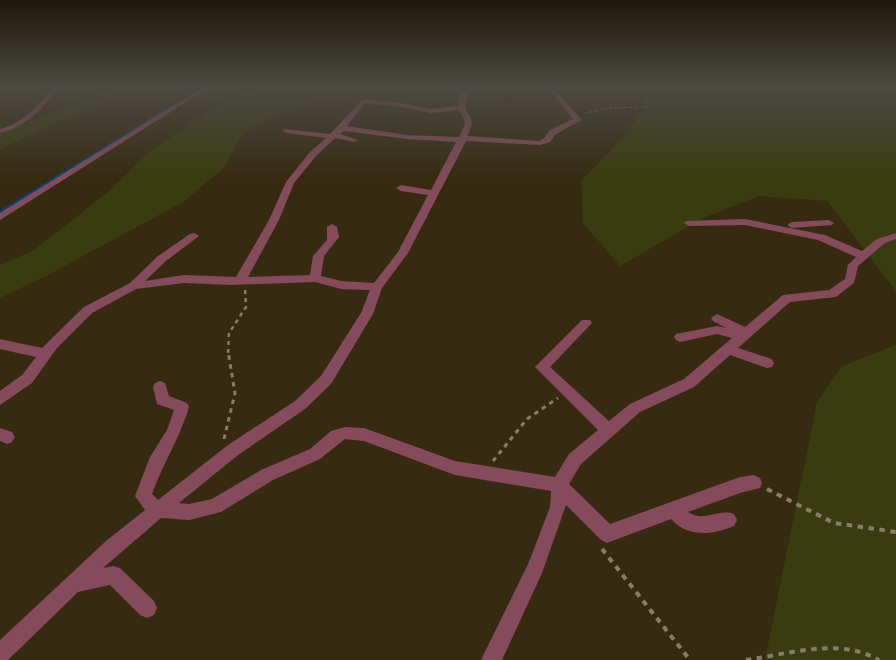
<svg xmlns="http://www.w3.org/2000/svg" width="896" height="660" viewBox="0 0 896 660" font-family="'Zilla Slab',serif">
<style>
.green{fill:#383c0f}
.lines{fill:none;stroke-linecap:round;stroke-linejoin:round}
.stream{stroke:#004581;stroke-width:2.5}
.path-far3{stroke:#877e69;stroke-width:1;stroke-dasharray:2.5 2.5;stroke-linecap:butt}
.path-far2{stroke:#877e69;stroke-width:2.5;stroke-dasharray:4 4;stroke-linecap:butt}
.path-far1{stroke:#877e69;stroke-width:3;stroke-dasharray:4.5 4.5;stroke-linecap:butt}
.path{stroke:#877e69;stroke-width:4;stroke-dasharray:5.5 5.5;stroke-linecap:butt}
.minor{fill:#854b5c;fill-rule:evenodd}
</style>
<rect width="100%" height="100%" fill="#362b11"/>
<path class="green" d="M109,87H137L0,149V132L95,99Z
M259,87H386L285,110L244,132L223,169L183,202L50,274L0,298V265L34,250L109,191L150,151L210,111Z
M641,87H896V291L827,201L759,196L703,218L620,266L583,223L581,181L629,131L647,103Z
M896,345V660H765L817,402L842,366Z"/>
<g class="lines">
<path class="stream" d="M190,96L206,87
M0,212L171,107"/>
<path class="path-far3" d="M585,113L610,108L647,107L649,105L643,98"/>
<path class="path-far2" d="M228,353L229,333L246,307L245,289"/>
<path class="path-far1" d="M224,439L235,393L228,351
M493,461L527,419L558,398"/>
<path class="path" d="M767,489L834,523L896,532
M602,549L690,660
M746,660C789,654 839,637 879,660"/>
<path class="minor" d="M0,87H8L0,91Z
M52,87H58C43,109 26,127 0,133V129C22,124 39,105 52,87Z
M206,87H214L191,99L0,220V213L187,97Z
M448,87H457L465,90L495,87L467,93L465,108C473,121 474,122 467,136L539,141L544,138L550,130L573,119L551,92L540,87L555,90L582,120L556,134L550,142L540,145L466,141L408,253L382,288L373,314L331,384L305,409L238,455L179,503L189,504L212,499L261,470L310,449L331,431L345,427L364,428L455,461L555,477L569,454L598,430L535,367L582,320H590L592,323L550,367L609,421L630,404L684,379L732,338L717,334L680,342L676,340L674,337L676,334L717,326L726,328L713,321L711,318L717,314L745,327L783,295L829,290L845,279L848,265L856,257L818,240L745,225L689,226L684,223L686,221L745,219L825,235L862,251L877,239L896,233V239L885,243L858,266L854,283L836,297L790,302L738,348L772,359L774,363L772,367L767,368L730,355L694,387L640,412L581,464L569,484L610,524L740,477L754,475L760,478L762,483L760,488L740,493L688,512C703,523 719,508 734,514L737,520L734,526C713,535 688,538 671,519L607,543L601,540L566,505L542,573L502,660H481L529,562L550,507L551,491L455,475L364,441L345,439L320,459L273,480L221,512L189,520L161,518L103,568L113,566L120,568L154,601L157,608L154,615L147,618L140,615L110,585L78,592L8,660H0V640L106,541L145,510L135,496L150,457L167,430L174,410L157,404L153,387L155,383L160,381L165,383L169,396L187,403L189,407C180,438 163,463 152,494L158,500L228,445L295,401L321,376L361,313L370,290L341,289L315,282L231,285L184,283L136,289L92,313L57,348L32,383L0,405V391L22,375L36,357L0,349V339L42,348L84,307L130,283L158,256L190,234L194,233L199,236L166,261L145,281L184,275L236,277L269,220L286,182L310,152L326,138L287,133L283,131L284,129L330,134L363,99L402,103L431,109L458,106L460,93ZM365,103L402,107L431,113L459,110C467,124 466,124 459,137L407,135L347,126ZM344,131L407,139L456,142L431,190L401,185L396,188L401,191L428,195L398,252L374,283L341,281L321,276L324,256L339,237L337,227L332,224L327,227V240L313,256L310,275L248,277L279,220L294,183L316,156L334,139L336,138L354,142L358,140L340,134Z
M829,220L834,223L832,225L792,228L787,225L792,222Z
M0,428L12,432L15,437L12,442L7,444L0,441Z"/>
</g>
<linearGradient id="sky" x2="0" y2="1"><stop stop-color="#1e1809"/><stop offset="0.48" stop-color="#4c4a43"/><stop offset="1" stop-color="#4c4a43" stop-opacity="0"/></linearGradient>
<rect width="896" height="180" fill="url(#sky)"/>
</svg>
